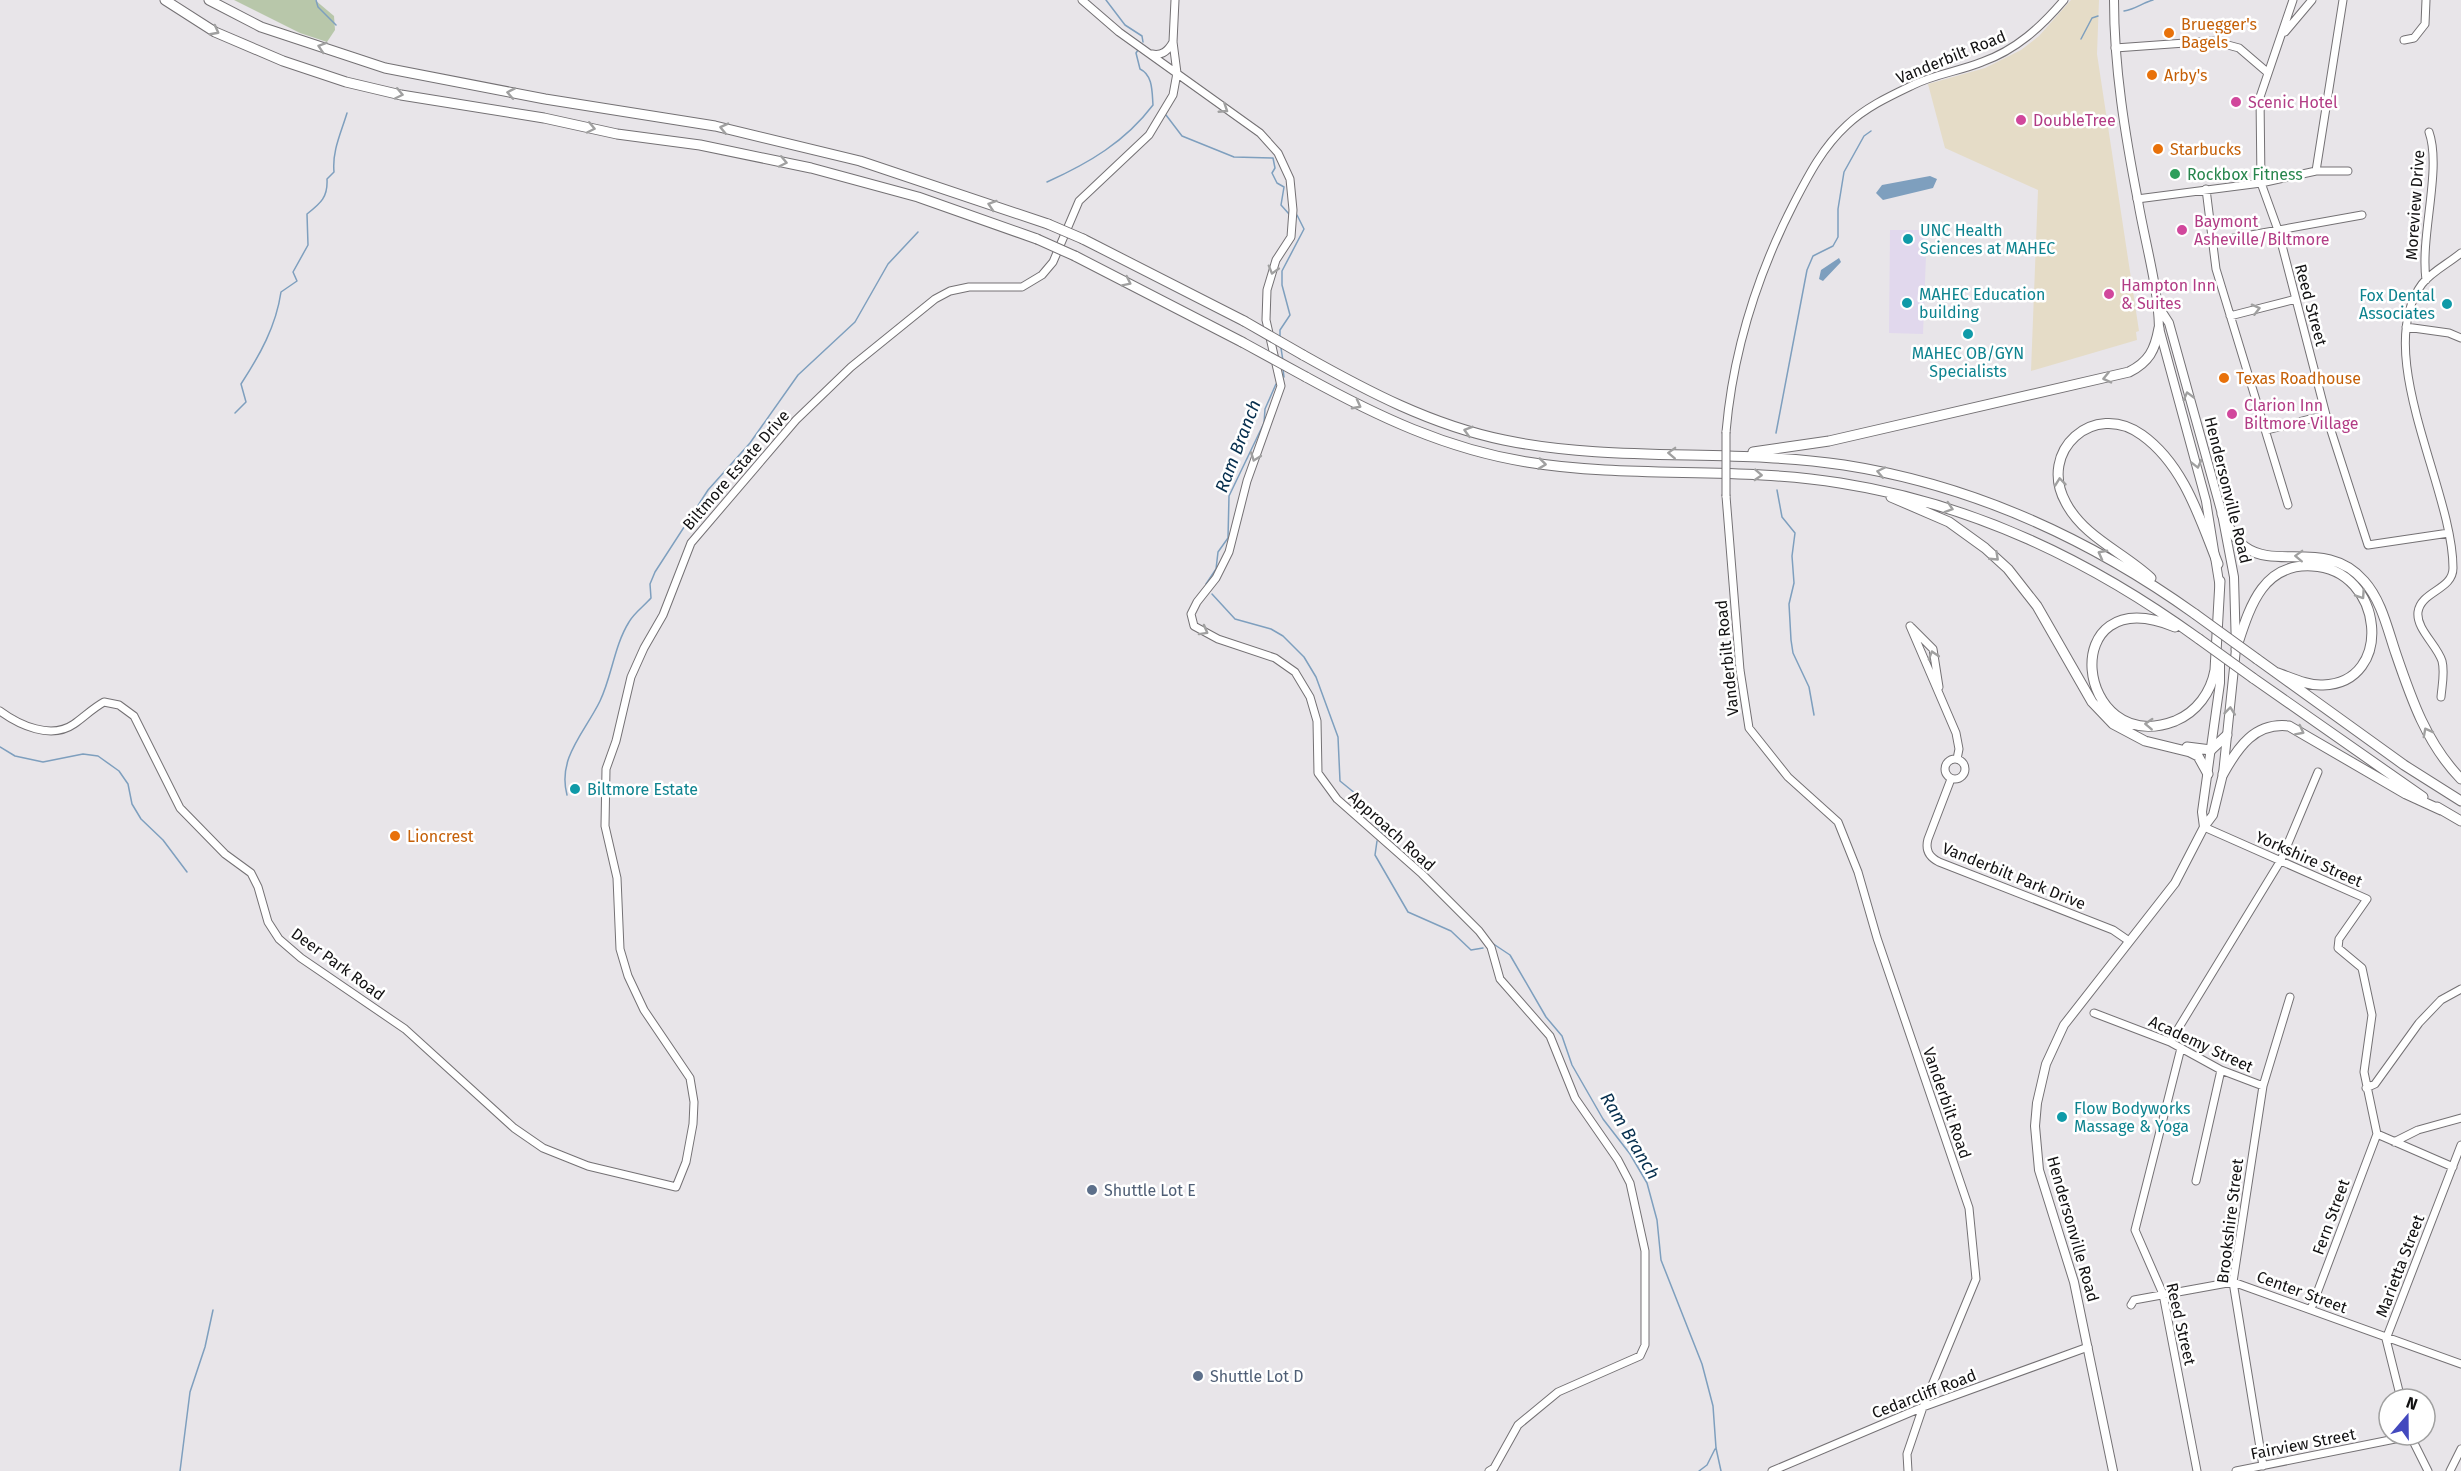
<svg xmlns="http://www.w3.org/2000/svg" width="2461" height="1471" viewBox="0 0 2461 1471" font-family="'Fira Sans',sans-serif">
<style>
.commercial{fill:#e5dcc7}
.education{fill:#e1d8ed}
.green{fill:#b8c7aa}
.water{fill:#7e9fbe}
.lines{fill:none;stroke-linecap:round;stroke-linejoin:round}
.stream{stroke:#7e9fbe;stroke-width:1.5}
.minor-casing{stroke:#747174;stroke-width:9}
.major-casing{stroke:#747174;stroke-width:10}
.highway-casing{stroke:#747174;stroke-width:11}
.minor{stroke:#fff;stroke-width:7}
.major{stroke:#fff;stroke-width:8}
.highway{stroke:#fff;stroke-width:9}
.minor-bridge-casing{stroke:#747174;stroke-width:9;stroke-linecap:butt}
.highway-bridge-casing{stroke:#747174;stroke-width:11;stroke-linecap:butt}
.minor-bridge{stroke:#fff;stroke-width:7}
.highway-bridge{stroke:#fff;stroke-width:9}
.oneway{stroke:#a0a0a0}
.food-dot{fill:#e8710a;stroke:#fff;stroke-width:2}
.hotel-dot{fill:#d1479c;stroke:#fff;stroke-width:2}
.leisure-dot{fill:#2e9e5b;stroke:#fff;stroke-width:2}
.culture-dot{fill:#0f9aa8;stroke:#fff;stroke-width:2}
.service-dot{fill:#5c6f8a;stroke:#fff;stroke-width:2}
.labels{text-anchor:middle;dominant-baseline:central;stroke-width:5;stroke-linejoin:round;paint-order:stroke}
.food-label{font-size:16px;fill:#c56008;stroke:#fff;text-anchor:start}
.street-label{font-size:16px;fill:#121112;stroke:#fff}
.hotel-label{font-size:16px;fill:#b23c85;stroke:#fff;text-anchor:start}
.leisure-label{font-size:16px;fill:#27864d;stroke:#fff;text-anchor:start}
.culture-label{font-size:16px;fill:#0d838f;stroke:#fff;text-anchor:start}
.service-label{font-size:16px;fill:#4e5e75;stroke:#fff;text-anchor:start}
.water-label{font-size:18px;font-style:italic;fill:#062f4e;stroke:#fff}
</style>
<rect width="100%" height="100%" fill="#e8e5e9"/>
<path class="commercial" d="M2071,0H2099L2097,54L2139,331L2136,332L2137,340L2031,371L2038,190L1945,148L1928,84L1985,68L2021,50L2039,36Z"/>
<path class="education" d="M1890,230H1927L1923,334L1889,333Z"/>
<path class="green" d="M234,0H315L334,16L335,30L327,42L300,33Z"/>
<path class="water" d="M1930,176L1937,179L1933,188L1883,200L1876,193L1882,185Z
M1839,258L1841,262L1823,281L1819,279L1821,270Z"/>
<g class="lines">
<path class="stream" d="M316,0L318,7L336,25
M1106,0L1125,25L1142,36L1143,42
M2124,11C2136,9 2142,3 2153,0
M2081,39L2092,18L2098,16
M1138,50L1136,53L1140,69C1153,75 1152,92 1153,105
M1166,115L1182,136L1234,157L1273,158L1275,168L1272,173L1277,183L1284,187L1281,205L1289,214
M1047,182C1089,163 1125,142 1153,105
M1280,337V330L1290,315L1282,285V271L1304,229L1297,215
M1281,348L1283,361
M1283,369L1284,377
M235,413L246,402L241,384C260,355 276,326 281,292L297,281L293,272L308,245L307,214C321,203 328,197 327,179L334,172C332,151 341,133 347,113
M1776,433L1807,270L1813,256L1833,246L1838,237V209L1844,172L1864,136L1871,131
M1777,490L1782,517L1795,533L1792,556L1794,583L1789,604L1791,640L1793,653L1809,687L1814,715
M1206,584L1216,569L1218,552L1228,538L1229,496L1264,423L1265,409L1276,384
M1212,594L1235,619L1271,629L1283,636L1304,657L1316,677L1338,737L1340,781L1356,794L1382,833
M0,747L15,756L43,762L83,754L98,756L119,771L128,784L132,804L141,819L163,840L187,872
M567,795C557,758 585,732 600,701C612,676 614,646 629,622C634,613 644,606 651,598L650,584L655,572L708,490L750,443L798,375L855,322L888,264L918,232
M1377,841L1375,855L1408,912L1451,931L1471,950L1483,948
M1492,943L1510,955L1546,1017L1562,1036L1572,1065L1603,1119L1630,1154L1647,1183L1657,1220L1661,1260L1702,1364L1713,1406L1716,1448L1721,1471
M180,1471L190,1392L205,1347L213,1310
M1699,1471L1707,1465L1715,1449"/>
<g class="minor-casing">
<path id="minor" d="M1082,0L1119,32L1260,133L1278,153L1290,179L1293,210L1291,237L1276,260L1267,290L1266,320L1281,386L1247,481L1229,552L1216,578L1197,602L1191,614L1194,626L1218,639L1275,658L1295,672L1310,697L1317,721L1318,773L1337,799L1422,874L1479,931L1491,947L1500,979L1550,1036L1575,1098L1618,1160L1630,1183L1645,1251V1345L1640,1356L1558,1392L1518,1425L1494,1468L1489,1471
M2293,0L2260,97L2261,183L2278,230L2326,415L2368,545L2449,533
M2285,32L2312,0
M2404,40L2414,38L2425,24L2426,0
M2115,48L2213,41L2239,48L2267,72
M1152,54C1162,56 1168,51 1173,42
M2316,171L2343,0
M2206,189L2216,269L2288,505
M2137,199L2261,183L2316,171H2348
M2212,242L2362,215
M2426,280C2420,235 2442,169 2429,132
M2230,316L2296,299
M2406,327L2449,333L2461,338
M2267,430L2326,415
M1726,432C1733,351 1757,275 1794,203C1809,174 1823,147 1847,125C1866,107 1890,96 1913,85C1935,74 1960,71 1982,62C2016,50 2041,27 2064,0
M1726,496L1740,670L1749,728L1788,777L1838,822L1858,872L1877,938L1969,1208L1976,1279L1923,1407L1907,1454L1908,1471
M1910,626L1956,733L1959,749L1957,759
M1911,627L1933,649L1939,687
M2441,697C2442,685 2445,672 2442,661C2437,645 2416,629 2418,612C2421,591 2453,590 2453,568C2453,489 2371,353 2422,284C2431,272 2449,263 2461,253
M0,711C19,725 51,740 74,724C84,717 93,708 104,702L119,705L134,716L180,808L225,854L251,873L258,887L268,922L279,939L301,958L405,1029L514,1128L543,1148L588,1166L676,1187L686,1162L693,1124L694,1102L690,1078L644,1010L628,976L620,949L617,878L605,826L606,769L616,741L631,677L644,648L663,615L691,543L796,420L851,367L935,299L950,291L969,287H1022L1042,275L1053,262L1079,201L1149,135L1173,95L1177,73L1173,42L1175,0
M1945 769a10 10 0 1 1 20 0a10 10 0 1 1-20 0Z
M1951,779L1928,839C1925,850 1929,857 1939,862L2113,930L2129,941
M2204,827L2367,899L2339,939L2338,948L2362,968L2372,1015L2364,1072L2377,1134
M2094,1013L2170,1042L2221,1070L2263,1086
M2170,1042L2281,860L2318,772
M2181,1048L2135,1230L2163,1294L2197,1471
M2366,1088L2375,1084L2419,1023L2441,1000L2461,989
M2377,1134L2453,1167
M2394,1142L2418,1130L2461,1118
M2196,1181L2221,1070
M2131,1305L2134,1300L2233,1282L2461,1364
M2311,1309L2377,1134
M2401,1399L2386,1339L2461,1145
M2410,1435L2428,1471
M2263,1466L2233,1282L2263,1086L2290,997
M1772,1471L1923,1407L2088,1347
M2236,1471L2410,1436
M2450,1471L2461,1449"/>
</g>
<g class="major-casing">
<path id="major" d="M2114,0C2114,67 2125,135 2138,201C2145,243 2158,285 2159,328L2206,501L2220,588
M2204,827L2202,812L2220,683V655
M2113,1471L2074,1282L2039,1170L2035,1126L2037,1103L2046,1064L2064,1025L2175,883L2204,827L2213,815L2223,774L2236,649L2234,577L2222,514L2169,323L2158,306"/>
</g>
<g class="highway-casing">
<path id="highway" d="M165,0L215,32L283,61L346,82L401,95L544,118L617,134L700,145L811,168L918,197L1037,239
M209,0L261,27L385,68L545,99L715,126L860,161L1048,224
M1083,239L1244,321
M1075,256L1242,342
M1303,355C1367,391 1431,425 1504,440C1615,463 1732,448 1844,465C1973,485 2090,539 2195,614
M1306,377C1377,416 1446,449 1527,462C1630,479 1736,466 1840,483C1973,504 2090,560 2199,639
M1753,452L1829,441L2129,372C2149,362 2155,350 2159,328
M1891,497L1949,522L1985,548L2008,569L2037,606L2092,702L2113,724L2145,741L2190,752L2198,756L2208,774
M2222,514C2228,525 2234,539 2245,547C2276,570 2328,539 2364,581C2381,600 2387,627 2395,651C2411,698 2426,743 2461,779
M2151,578C2123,552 2084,537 2066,503C2037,451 2094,400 2142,435C2184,465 2200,519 2218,564
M2175,627C2054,577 2075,759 2175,721C2197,712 2211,692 2215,670L2220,581
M2236,649C2249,610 2261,563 2312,566C2384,569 2395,683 2323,685C2307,686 2290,677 2275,672
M2257,659L2404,765L2461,801
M2253,678L2423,797
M2187,747L2211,750L2227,735
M2223,774C2238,747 2255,722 2289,726L2406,794L2441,810
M2437,807L2461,821"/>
</g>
<use href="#minor" class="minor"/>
<use href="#major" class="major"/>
<use href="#highway" class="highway"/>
<g class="minor-bridge-casing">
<path id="minor-bridge" d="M1726,496V432"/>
</g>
<g class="highway-bridge-casing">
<path id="highway-bridge" d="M1048,224L1083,239
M1037,239L1075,256
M1244,321L1303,355
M1242,342L1306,377
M2195,614L2257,659
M2199,639L2253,678"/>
</g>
<use href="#minor-bridge" class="minor-bridge"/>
<use href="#highway-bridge" class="highway-bridge"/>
</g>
<defs><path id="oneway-chevron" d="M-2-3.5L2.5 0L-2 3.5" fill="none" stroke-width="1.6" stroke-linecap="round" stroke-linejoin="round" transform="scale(1.5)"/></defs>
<g class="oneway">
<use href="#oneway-chevron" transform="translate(215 31) rotate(28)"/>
<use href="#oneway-chevron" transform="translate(322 47) rotate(-162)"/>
<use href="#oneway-chevron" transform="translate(511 93) rotate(-169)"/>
<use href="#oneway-chevron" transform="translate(399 94) rotate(12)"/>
<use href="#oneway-chevron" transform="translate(1224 109) rotate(33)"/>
<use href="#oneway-chevron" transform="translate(591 128) rotate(12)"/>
<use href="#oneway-chevron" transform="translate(724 128) rotate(-167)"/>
<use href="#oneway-chevron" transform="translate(783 162) rotate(12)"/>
<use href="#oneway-chevron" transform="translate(992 205) rotate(-162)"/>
<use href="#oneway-chevron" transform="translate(1273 270) rotate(106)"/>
<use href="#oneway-chevron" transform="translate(1127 282) rotate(26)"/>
<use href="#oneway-chevron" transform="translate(2256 309) rotate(-14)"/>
<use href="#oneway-chevron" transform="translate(2107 378) rotate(167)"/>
<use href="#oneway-chevron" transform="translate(2188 396) rotate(-105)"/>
<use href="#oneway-chevron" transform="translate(1357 405) rotate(28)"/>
<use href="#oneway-chevron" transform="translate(1468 431) rotate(-164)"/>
<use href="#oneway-chevron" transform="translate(1672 453) rotate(-178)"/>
<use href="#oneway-chevron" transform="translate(1255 457) rotate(110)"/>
<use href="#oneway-chevron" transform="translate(1542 464) rotate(7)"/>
<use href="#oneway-chevron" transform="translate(2197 464) rotate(76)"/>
<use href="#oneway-chevron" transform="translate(1881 472) rotate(-168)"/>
<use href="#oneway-chevron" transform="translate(1758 475) rotate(3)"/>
<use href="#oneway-chevron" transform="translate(2060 482) rotate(-96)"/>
<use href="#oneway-chevron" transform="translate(1949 508) rotate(18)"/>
<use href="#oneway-chevron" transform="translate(2102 554) rotate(-152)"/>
<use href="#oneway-chevron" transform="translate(2299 556) rotate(-178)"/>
<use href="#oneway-chevron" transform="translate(1995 557) rotate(43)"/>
<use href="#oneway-chevron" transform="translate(2361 595) rotate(56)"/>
<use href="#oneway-chevron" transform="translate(1204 631) rotate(29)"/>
<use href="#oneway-chevron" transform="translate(1933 655) rotate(-107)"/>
<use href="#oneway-chevron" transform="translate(2230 711) rotate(-84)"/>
<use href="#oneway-chevron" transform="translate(2149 724) rotate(-177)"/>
<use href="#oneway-chevron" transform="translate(2300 731) rotate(27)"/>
<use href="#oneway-chevron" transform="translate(2427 732) rotate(-118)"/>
</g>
<g class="food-dot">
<circle cx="2169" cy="33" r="6"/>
<circle cx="2152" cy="75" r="6"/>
<circle cx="2158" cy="149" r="6"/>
<circle cx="2224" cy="378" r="6"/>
<circle cx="395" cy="836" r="6"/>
</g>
<g class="hotel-dot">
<circle cx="2236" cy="102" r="6"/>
<circle cx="2021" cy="120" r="6"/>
<circle cx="2182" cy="230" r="6"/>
<circle cx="2109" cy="294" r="6"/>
<circle cx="2232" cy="414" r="6"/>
</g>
<circle class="leisure-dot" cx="2175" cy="174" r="6"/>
<g class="culture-dot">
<circle cx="1908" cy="239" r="6"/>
<circle cx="1907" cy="303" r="6"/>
<circle cx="2447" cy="304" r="6"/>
<circle cx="1968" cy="334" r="6"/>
<circle cx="575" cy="789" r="6"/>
<circle cx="2062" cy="1117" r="6"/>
</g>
<g class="service-dot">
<circle cx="1092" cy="1190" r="6"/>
<circle cx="1198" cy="1376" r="6"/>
</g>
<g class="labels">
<g class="food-label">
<text x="2181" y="24">Bruegger's<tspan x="2181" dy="18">Bagels</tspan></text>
<text x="2164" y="75">Arby's</text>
<text x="2170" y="149">Starbucks</text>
<text x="2236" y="378">Texas Roadhouse</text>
<text x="407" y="836">Lioncrest</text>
</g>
<g class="street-label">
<text transform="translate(1951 57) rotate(-22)">Vanderbilt Road</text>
<text transform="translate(2415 205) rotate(-86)">Moreview Drive</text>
<text transform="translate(2311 305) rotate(75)">Reed Street</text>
<text transform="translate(736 470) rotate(-49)">Biltmore Estate Drive</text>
<text transform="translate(2228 490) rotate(76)">Hendersonville Road</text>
<text transform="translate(1727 658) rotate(-96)">Vanderbilt Road</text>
<text transform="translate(1392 831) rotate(42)">Approach Road</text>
<text transform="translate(2309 859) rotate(24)">Yorkshire Street</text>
<text transform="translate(2014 876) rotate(22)">Vanderbilt Park Drive</text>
<text transform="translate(338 964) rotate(36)">Deer Park Road</text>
<text transform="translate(2201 1044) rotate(25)">Academy Street</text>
<text transform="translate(1947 1103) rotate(71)">Vanderbilt Road</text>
<text transform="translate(2331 1217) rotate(-70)">Fern Street</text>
<text transform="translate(2230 1221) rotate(-83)">Brookshire Street</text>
<text transform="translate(2073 1229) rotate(74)">Hendersonville Road</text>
<text transform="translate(2400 1266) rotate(-69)">Marietta Street</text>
<text transform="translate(2302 1292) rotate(20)">Center Street</text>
<text transform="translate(2181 1324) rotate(77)">Reed Street</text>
<text transform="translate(1924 1394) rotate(-21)">Cedarcliff Road</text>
<text transform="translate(2303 1444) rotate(-11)">Fairview Street</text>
</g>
<g class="hotel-label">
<text x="2248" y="102">Scenic Hotel</text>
<text x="2033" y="120">DoubleTree</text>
<text x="2194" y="221">Baymont<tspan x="2194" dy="18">Asheville/Biltmore</tspan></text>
<text x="2121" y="285">Hampton Inn<tspan x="2121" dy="18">&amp; Suites</tspan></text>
<text x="2244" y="405">Clarion Inn<tspan x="2244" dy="18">Biltmore Village</tspan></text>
</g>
<g class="leisure-label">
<text x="2187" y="174">Rockbox Fitness</text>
</g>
<g class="culture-label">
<text x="1920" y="230">UNC Health<tspan x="1920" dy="18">Sciences at MAHEC</tspan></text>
<text x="1919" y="294">MAHEC Education<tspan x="1919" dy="18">building</tspan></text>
<text x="2435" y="295" text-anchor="end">Fox Dental<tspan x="2435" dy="18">Associates</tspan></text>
<text x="1968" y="353" text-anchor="middle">MAHEC OB/GYN<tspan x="1968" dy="18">Specialists</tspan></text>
<text x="587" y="789">Biltmore Estate</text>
<text x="2074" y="1108">Flow Bodyworks<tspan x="2074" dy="18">Massage &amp; Yoga</tspan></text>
</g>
<g class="service-label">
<text x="1104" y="1190">Shuttle Lot E</text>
<text x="1210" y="1376">Shuttle Lot D</text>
</g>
<g class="water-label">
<text transform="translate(1238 446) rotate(-69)">Ram Branch</text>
<text transform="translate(1630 1136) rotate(59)">Ram Branch</text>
</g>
</g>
<g transform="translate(2407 1417) rotate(20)"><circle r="28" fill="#ffffff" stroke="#a0a0a0" stroke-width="1.5"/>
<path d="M0-4.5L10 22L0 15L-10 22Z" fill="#4349be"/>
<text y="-9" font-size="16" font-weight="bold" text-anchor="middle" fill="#121112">N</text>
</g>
</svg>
